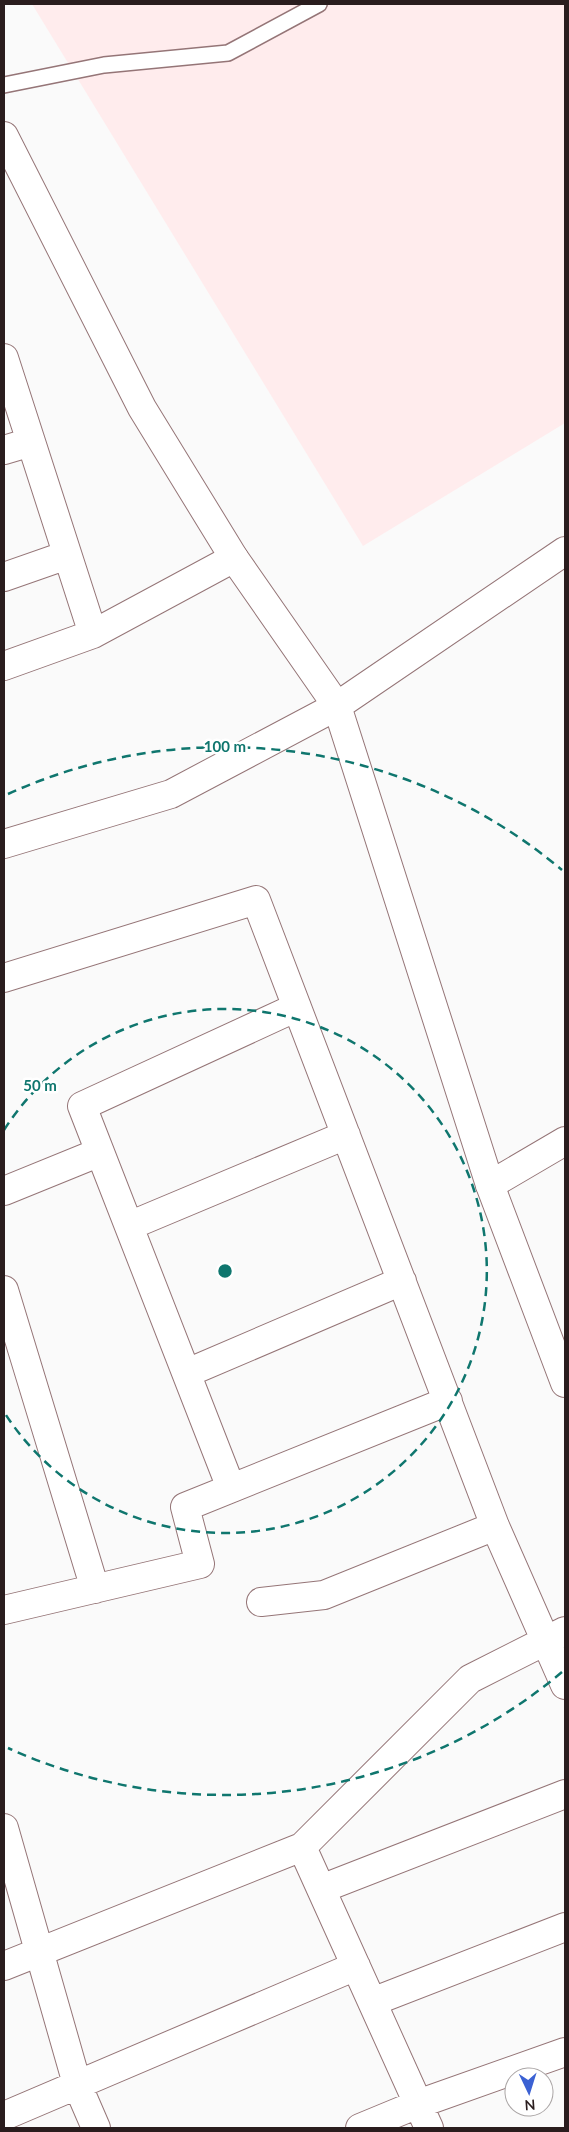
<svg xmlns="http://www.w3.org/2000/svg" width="569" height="2132" viewBox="0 0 569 2132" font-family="Lato,sans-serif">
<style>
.built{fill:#ffeced}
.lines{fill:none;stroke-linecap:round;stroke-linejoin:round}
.lane-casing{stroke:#957577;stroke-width:18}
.street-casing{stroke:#957577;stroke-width:30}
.secondary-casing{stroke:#957577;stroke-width:30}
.lane{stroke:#fff;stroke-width:15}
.street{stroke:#fff;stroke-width:28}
.secondary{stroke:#fff;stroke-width:28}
.ring{fill:none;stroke:#0f766e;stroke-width:2.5;stroke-dasharray:9 6}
.centre{fill:#0f766e;stroke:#fff;stroke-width:2.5}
.ring-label{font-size:15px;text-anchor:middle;font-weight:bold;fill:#0f766e;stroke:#fff;stroke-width:5;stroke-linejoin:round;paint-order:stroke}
</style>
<rect width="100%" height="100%" fill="#fafafa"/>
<path class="built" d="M32,4H565V423L363,546Z"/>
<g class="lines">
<g class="lane-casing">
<path id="lane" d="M4,85L104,65L228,53L319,4"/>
</g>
<g class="street-casing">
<path id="street" d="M4,358L93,634
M4,450L31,442
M4,577L67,555
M4,666L93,634L234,558
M4,844L171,794L337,706
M4,978L256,900L495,1526L565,1685
M490,1185L565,1141
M4,1191L100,1152
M129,1226L346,1135
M4,1290L95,1589
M187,1373L402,1281
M231,1488L82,1106L297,1007
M261,1602L324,1595L495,1526
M4,1610L200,1564L185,1507L448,1401
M4,1828L77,2084L96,2128
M302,1847L429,2128
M321,1889L565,1794
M4,1966L302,1847L470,1679L565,1631
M372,2002L565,1927
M4,2116L356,1966
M360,2128L418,2104L565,2052"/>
</g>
<g class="secondary-casing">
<path id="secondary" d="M4,136L142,408L234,558L337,706L490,1185L565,1383
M337,706L565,551"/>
</g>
<use href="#lane" class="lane"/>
<use href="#street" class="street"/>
<use href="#secondary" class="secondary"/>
</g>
<g class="ring">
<path d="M4 1130A262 262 0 1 1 4 1412"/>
<path d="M562 1672A524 524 0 0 1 8 1748M8 794A524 524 0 0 1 562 870"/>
</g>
<circle cx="225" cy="1271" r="8" class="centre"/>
<g class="ring-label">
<text x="225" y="752">100 m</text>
<text x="40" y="1091">50 m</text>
</g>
<rect width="569" height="2132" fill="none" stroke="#2a1d1e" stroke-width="10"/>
<g transform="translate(529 2092) rotate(176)"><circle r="24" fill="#ffffff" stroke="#aaa5a5"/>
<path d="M0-4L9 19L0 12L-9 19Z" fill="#3b61d3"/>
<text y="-8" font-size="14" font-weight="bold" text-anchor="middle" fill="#2a1d1e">N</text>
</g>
</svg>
